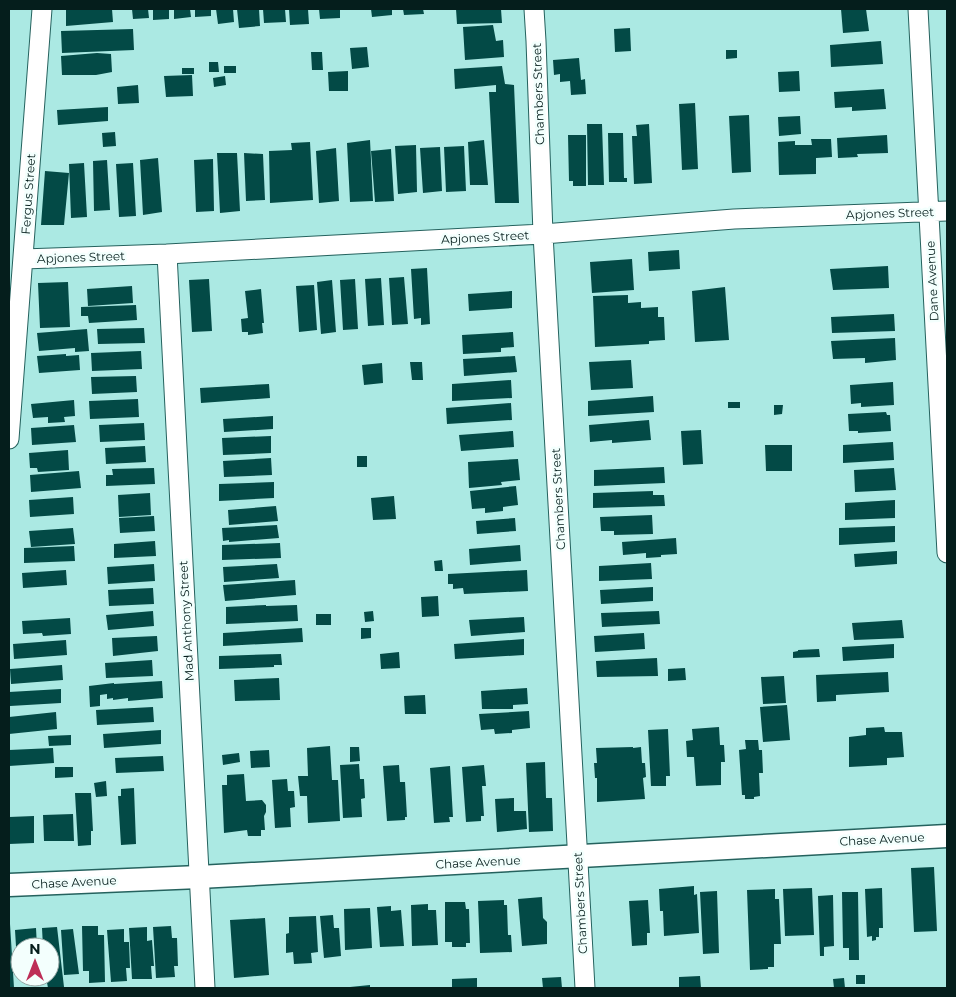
<svg xmlns="http://www.w3.org/2000/svg" width="956" height="997" viewBox="0 0 956 997" font-family="Montserrat,sans-serif">
<style>
.building{fill:#034a46}
.lines{fill:none;stroke-linecap:round;stroke-linejoin:round}
.minor-casing{stroke:#25625e;stroke-width:21}
.tertiary-casing{stroke:#25625e;stroke-width:25}
.minor{stroke:#fff;stroke-width:19}
.tertiary{stroke:#fff;stroke-width:22}
.labels{text-anchor:middle;dominant-baseline:central;stroke-width:5;stroke-linejoin:round;paint-order:stroke}
.street-label{font-size:12px;fill:#051e1c;stroke:#f3fffd}
</style>
<rect width="100%" height="100%" fill="#abe9e3"/>
<path class="building" d="M66,9H112L113,22L66,26Z
M132,9H148L149,18L133,19Z
M153,9H169V19L153,20Z
M174,9H190L191,17L174,19Z
M195,9H211V16L195,17Z
M216,9H233L234,22L218,24Z
M237,9H259L260,26L239,28Z
M263,9H285L286,22L264,23Z
M289,9H308L309,24L290,25Z
M319,9H340V18L320,19Z
M371,9H392V15L372,17Z
M403,9H423L424,14L404,15Z
M456,9H501L502,23L457,24Z
M841,9H866L869,31L843,33Z
M493,25L496,41L503,40L504,57L465,60L463,27Z
M630,28L631,51L615,52L614,29Z
M133,29L134,50L62,53L61,31Z
M881,41L883,64L831,67L830,45Z
M367,47L369,67L352,69L350,48Z
M726,50H737V58L726,59Z
M311,52H322L323,70H312Z
M97,53L111,54L112,72L96,75H62L61,56Z
M579,58L581,80L585,79L586,94L571,95L570,81L560,82V74L554,75L553,60Z
M209,62H218L219,72H209Z
M224,66H236V73H224Z
M502,66L505,84L514,85L519,203H495L489,92H496V85L455,89L454,69Z
M182,68H194V74H182Z
M348,71V91H329L328,72Z
M799,71L800,91L779,92L778,72Z
M192,75L193,96L166,97L164,76Z
M225,76L226,85L214,87L213,78Z
M138,85L139,103L118,104L117,87Z
M884,89L886,109L852,111V107L835,108L834,92Z
M695,103L698,169L682,170L679,104Z
M108,107V121L58,125L57,110Z
M749,115L751,172L732,173L729,116Z
M800,116L801,134L779,136L778,117Z
M587,124H602L604,185H588Z
M649,124L652,183L634,184L632,136H637L636,125Z
M115,132L116,146L103,147L102,133Z
M608,133H623L624,178H627V182H609Z
M568,135H586V186H573V181H569Z
M887,135L888,153L857,154L858,157L838,158L837,138Z
M811,139H831L832,157L816,158V174L779,175L778,142L795,141V145H812Z
M370,140L373,201L350,202L347,143Z
M484,140L488,185H470L468,142Z
M310,142L313,200L270,203L269,151L292,150L291,143Z
M416,145L417,192L398,194L395,146Z
M464,146L466,191L446,192L444,147Z
M440,147L442,191L423,193L420,148Z
M336,148L339,201L319,203L316,151Z
M391,149L394,201L375,202L371,151Z
M217,153H237L240,211L220,213Z
M244,153L263,154L265,200L246,201Z
M158,158L162,212L143,215L140,160Z
M213,159L214,211L196,212L194,160Z
M107,160L110,210L94,211L93,161Z
M84,163L87,217L71,218L69,164Z
M133,163L136,216L119,217L116,164Z
M45,171L69,173L64,225H41Z
M679,250L680,269L649,271L648,252Z
M632,259L634,290L592,293L590,262Z
M888,266L889,288L833,290L830,269Z
M427,268L430,324L421,325V318L414,319L411,269Z
M404,277L408,324L392,325L389,278Z
M381,278L384,325L368,326L365,279Z
M209,279L212,331L192,332L189,280Z
M355,279L358,329L343,330L340,280Z
M332,280L336,332L321,334L317,282Z
M68,282L70,327L40,328L38,283Z
M314,285L317,330L299,332L296,286Z
M132,286L133,303L88,306L87,289Z
M725,287L729,340L695,342L692,291Z
M261,289L264,323H262L263,333L248,335V332H242L241,319L248,318L245,291Z
M512,291V308L469,311L468,294Z
M628,295V303L641,302V308L658,307V317H664L665,340L649,341V344L595,347L593,296Z
M136,305L137,320L89,323L88,316H81V307Z
M894,314L895,331L832,333L831,317Z
M144,328L145,343L98,344L97,329Z
M87,329L89,351L75,352V348L39,351L37,333Z
M513,332L514,347L501,348V352L463,354L462,335Z
M895,338L896,360L865,363V358L833,359L831,341Z
M141,351L142,369L92,371L91,353Z
M66,354V356L79,355L80,370L39,373L37,356Z
M515,356L517,372L464,376L463,359Z
M631,360L633,388L591,390L589,362Z
M410,362H422L423,380H412Z
M382,363L383,383L364,385L362,365Z
M136,376L137,392L92,394L91,377Z
M511,380L512,398L452,401V384Z
M893,382L894,405L861,407V403L851,404L850,385Z
M269,384L270,398L201,403L200,388Z
M653,396L654,412L588,416V401Z
M138,399L139,417L90,419L89,401Z
M74,400L75,416L64,417L65,422L48,423V417L33,418L31,404Z
M728,402H740V408H728Z
M511,403L512,420L447,424L446,408Z
M774,405H783L782,414L774,415Z
M886,412L887,415H890L891,431L858,433V431H849L848,414Z
M273,416V429L224,432L223,419Z
M649,420L651,440L612,443V440L590,442L589,425Z
M144,423L145,440L100,442L99,425Z
M74,425L76,442L32,445L31,428Z
M701,430L703,464L683,465L681,431Z
M513,431L514,447L461,451L459,435Z
M271,436V453L223,455L222,438Z
M893,442L894,460L843,463V445Z
M765,445H792V471H766Z
M145,446L146,462L106,464L105,448Z
M68,450L69,470L38,472L37,468H30L29,453Z
M357,456H367V467H357Z
M271,458L272,475L224,477L223,461Z
M518,459L520,480L501,482L502,485L469,488L468,462Z
M664,467L665,483L594,486V470Z
M154,468L155,484L106,486V475H113L112,469Z
M894,468L896,490L855,492L854,470Z
M79,471L81,488L31,492L30,475Z
M274,482V498L219,501V484Z
M516,486L518,505L503,507V511L485,513V508L472,509L470,491Z
M653,491V495H664L665,506L593,508V493Z
M150,493L151,515L119,517L118,495Z
M394,496L396,519L373,520L371,498Z
M73,497L74,514L30,517L29,500Z
M895,500V518L845,520V503Z
M276,506L278,521L229,525L228,510Z
M652,515L653,534L614,535V531H601L600,517Z
M154,516L155,531L120,533L119,518Z
M515,518L516,531L477,534L476,521Z
M277,525L279,538L229,542V540L223,541L222,528Z
M895,526V542L839,545V528Z
M73,528L75,544L31,547L29,531Z
M676,538L677,554L661,555V557L646,558V553L623,555L622,542Z
M155,541L156,556L114,558V544Z
M280,543L281,558L222,560V545Z
M520,545L521,561L470,565L469,549Z
M74,546L75,561L24,563V548Z
M897,551V564L855,567L854,554Z
M442,560L443,571H435L434,561Z
M651,563L652,579L599,581V566Z
M154,564L155,581L108,584L107,567Z
M277,564L279,578L224,582L223,567Z
M66,570L67,585L23,588L22,573Z
M527,570L528,591L464,594L463,588L453,589V584H448V574Z
M295,580L296,595L225,601L223,585Z
M653,587V601L601,604L600,590Z
M153,588L154,604L109,606L108,590Z
M438,596L439,616L422,617L421,597Z
M266,605V606L297,605L298,621L226,624V607Z
M153,611L154,626L108,630L106,615Z
M373,611L374,621L365,622L364,612Z
M659,611L660,624L602,627L601,613Z
M316,614H331V625H316Z
M524,617L525,632L471,636L469,620Z
M70,618L71,634L43,636L42,633L23,634L22,621Z
M902,620L904,638L854,640L852,623Z
M302,628L303,642L223,646V633Z
M361,628H371V638L361,639Z
M644,633L645,649L595,652L594,636Z
M157,636L158,651L113,656L112,638Z
M524,639V655L455,659L454,644Z
M66,640L67,655L14,659L13,644Z
M894,644V658L843,661L842,647Z
M819,649L820,657L793,658V652L798,651V650Z
M399,652L400,668L381,669L380,654Z
M281,654L282,665H274V667L219,669V656Z
M657,658L658,676L597,677L596,661Z
M152,660L153,676L106,678L105,663Z
M62,665L63,680L11,684L10,669Z
M685,668L686,680L668,681V669Z
M888,672L889,692L836,695V701L817,702L816,675Z
M784,676L786,703L763,704L761,677Z
M279,678L280,700L235,701L234,680Z
M162,681L163,698L128,701V698L113,700V698L107,699V694L100,695V706L90,707L89,686L114,683V684Z
M527,688L528,704L513,705V709H482L481,691Z
M61,689V703L10,706L9,692Z
M425,695L426,714H405L404,696Z
M787,705L790,740L763,742L760,707Z
M153,707L154,722L97,725L96,710Z
M529,711L530,728L512,730V733L495,734L494,729L481,730L479,714Z
M56,712L57,729L9,734V717Z
M719,727L720,745H724L725,762H721V785L696,786L694,757H687L686,741L693,740L692,729Z
M884,727L885,732H902L904,757L887,758V765L849,767V737L866,735V728Z
M668,729L670,776H666V786H651L648,730Z
M161,730V744L104,748L103,734Z
M71,735V745L49,746L48,736Z
M745,740H758L759,750H762L763,773H759L760,796L754,797V799H745V795H742L739,750L746,749Z
M330,746L332,780H338L340,821L308,823L307,796H300L298,776H308L307,748Z
M350,747H359L360,761L350,762Z
M633,747V748L641,747L642,763H645L646,777L643,778L645,799L597,802V778H595L594,763H597L596,748Z
M53,748L54,763L9,766V750Z
M269,750L270,767L251,768L250,751Z
M239,753L240,762L223,765L222,755Z
M163,756L164,771L116,773L115,758Z
M545,762L546,798H552L553,831L529,832L526,763Z
M359,764L360,779H364L365,798L361,799L362,817L343,818L340,765Z
M399,765L400,782H405L407,817H405V820L387,821L383,766Z
M484,765L486,786H482L484,816H481V821L466,822L462,767Z
M450,766L453,817H449L450,822L434,823L430,768Z
M55,767H73V777L55,778Z
M244,774L246,801L262,800L266,805V812L264,816L265,830H261V836H248L247,830L224,833L222,785H227V775Z
M287,779L288,791H294L295,807L290,808L291,827L275,828L272,780Z
M106,781L107,796L96,797L94,783Z
M134,788L136,844L121,845L118,796H121V789Z
M75,793H91L93,831H91V845L78,846Z
M514,798V811H526L527,829L497,832L495,799Z
M73,814L74,841H44L43,815Z
M34,816V843L9,844V817Z
M934,867L937,931L914,932L911,868Z
M694,886V895L697,894L699,933L664,936L663,911H660L659,889Z
M812,888L814,935L785,936L783,889Z
M882,888L883,928H879V937H876V940L872,941V936L867,937L865,889Z
M775,889V899H779L781,944H774V967H768V969L750,970L747,890Z
M717,891L719,953L703,954L700,892Z
M842,892H858L859,960H849V948H843Z
M833,895L834,946L824,947V956H820L818,896Z
M542,897L543,918L547,922V944L522,946L518,899Z
M504,900V905H507L508,935H511L512,952L480,953L478,901Z
M648,900L650,933H647V945L632,946L629,901Z
M445,902H465L466,909H469L470,943H466V947H452V942H445Z
M428,904V910H436L438,945L412,946L411,905Z
M391,906V911L401,910L404,946L380,947L377,907Z
M370,908L372,948L345,950L344,909Z
M333,915L334,928H339L341,956L324,958L320,916Z
M316,916L318,952L311,953L312,963L294,964L293,952L286,953V934L289,933V917Z
M265,918L269,975L234,978L230,920Z
M9,924H10L14,988H9Z
M82,926H98V935H104L105,982L89,983V971H83Z
M171,926L172,938H177L178,966H174L175,977L156,978L153,927Z
M57,927L64,987L48,988L46,977H50V947H43L42,928Z
M147,927V941L152,940L154,966H151L152,979H132L129,928Z
M36,928L37,947H20V978L18,979L15,930Z
M73,929L79,974L64,975L61,930Z
M124,929V942H129L130,968H126L127,981L111,982L107,930Z
M856,975H865V984H856Z
M700,976L701,988H679V977Z
M561,977L562,988H543L542,978Z
M477,978V988H452V979Z
M844,978L845,988H834L833,979Z
M370,985V988H350V987Z"/>
<g class="lines">
<g class="minor-casing">
<path id="minor" d="M534,9L536,41L543,234L585,988
M918,9L947,553
M167,254L205,988
M23,259L167,254L543,234L734,219L947,211
M9,439L42,9"/>
</g>
<g class="tertiary-casing">
<path id="tertiary" d="M9,885L199,877L947,836"/>
</g>
<use href="#minor" class="minor"/>
<use href="#tertiary" class="tertiary"/>
</g>
<g class="labels">
<g class="street-label">
<text transform="translate(538 94) rotate(-92)">Chambers Street</text>
<text transform="translate(28 194) rotate(-86)">Fergus Street</text>
<text transform="translate(890 213) rotate(-2)">Apjones Street</text>
<text transform="translate(485 237) rotate(-3)">Apjones Street</text>
<text transform="translate(81 257) rotate(-2)">Apjones Street</text>
<text transform="translate(932 281) rotate(-93)">Dane Avenue</text>
<text transform="translate(558 499) rotate(-93)">Chambers Street</text>
<text transform="translate(186 621) rotate(-93)">Mad Anthony Street</text>
<text transform="translate(882 839) rotate(-3)">Chase Avenue</text>
<text transform="translate(478 862) rotate(-3)">Chase Avenue</text>
<text transform="translate(74 882) rotate(-3)">Chase Avenue</text>
<text transform="translate(580 903) rotate(-93)">Chambers Street</text>
</g>
</g>
<rect width="956" height="997" fill="none" stroke="#051e1c" stroke-width="20"/>
<g transform="translate(35 962)"><circle r="24" fill="#f3fffd" stroke="#94a5a3"/>
<path d="M0-4L9 19L0 12L-9 19Z" fill="#bd2e57"/>
<text y="-8" font-size="14" font-weight="bold" text-anchor="middle" fill="#051e1c">N</text>
</g>
</svg>
